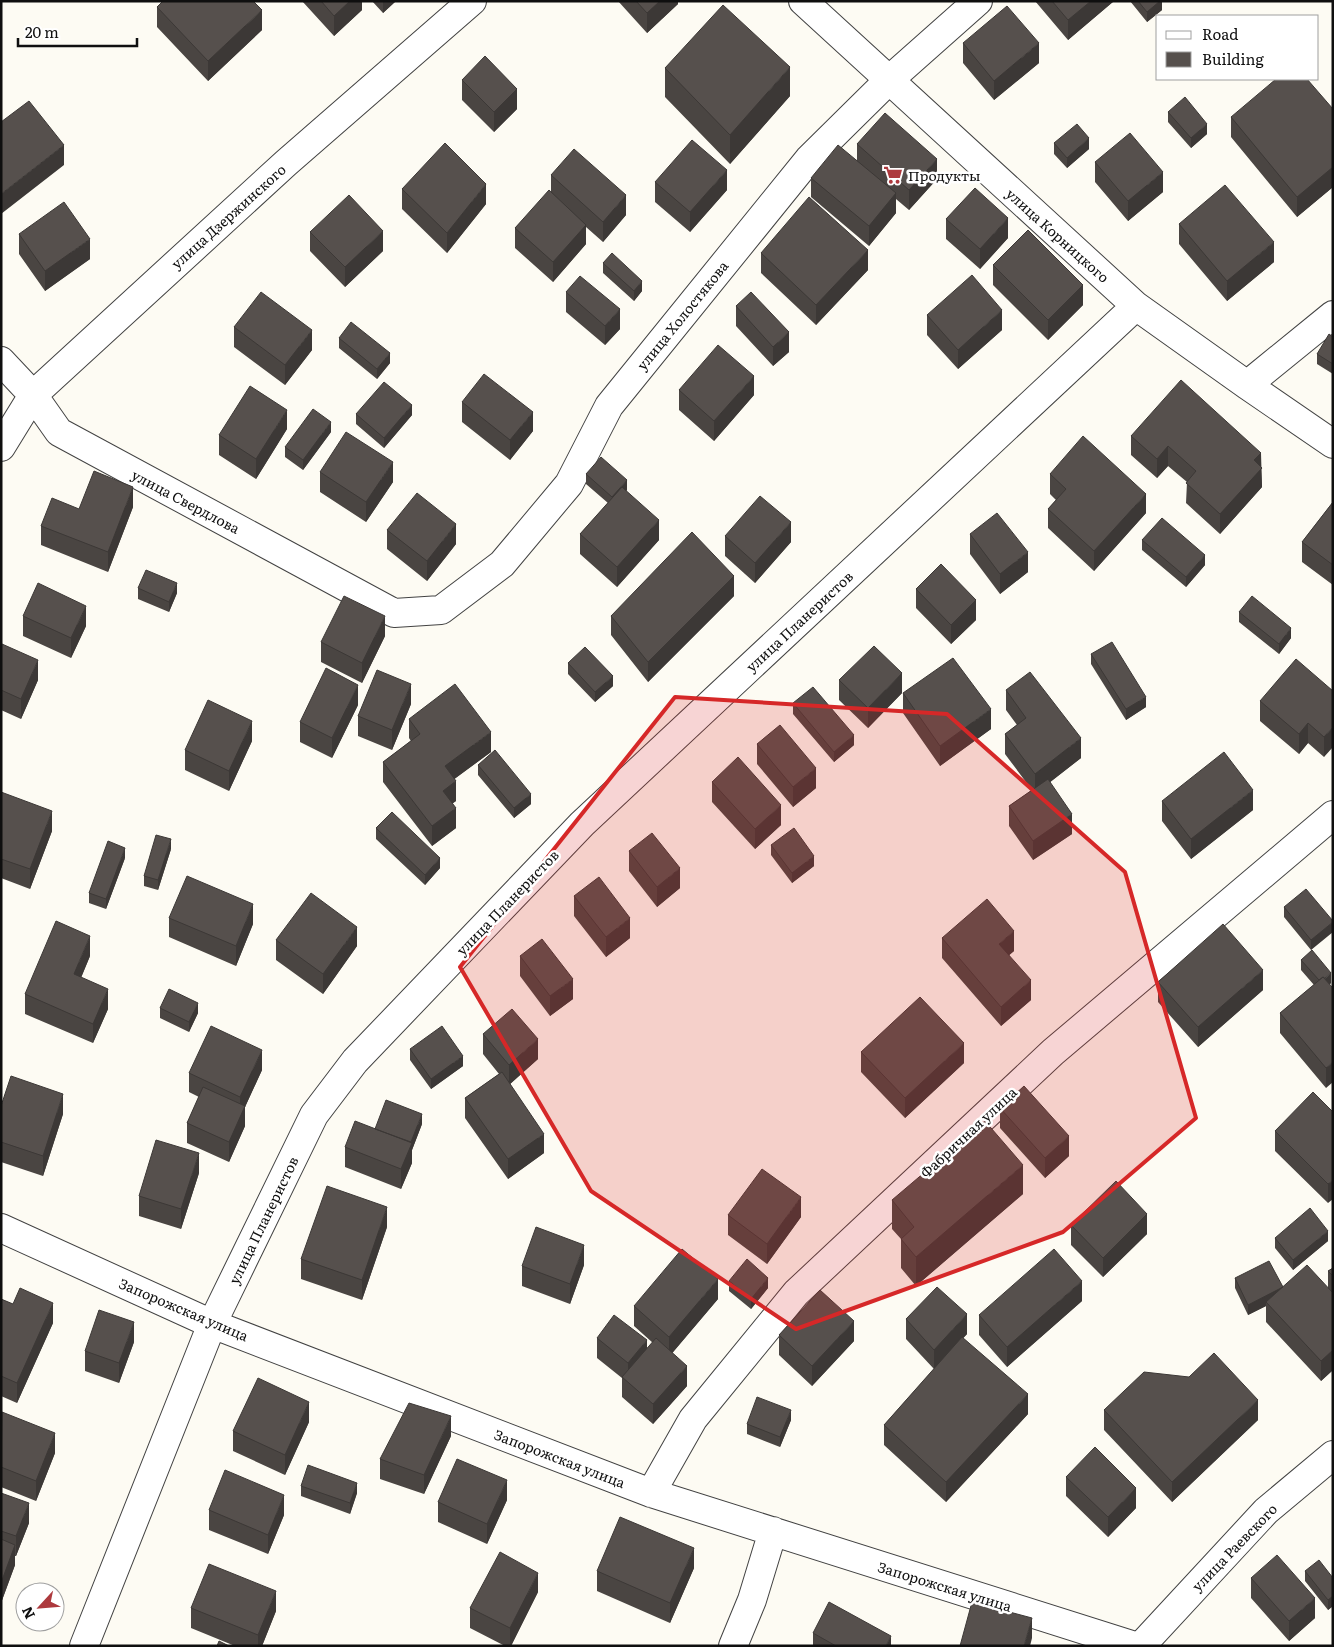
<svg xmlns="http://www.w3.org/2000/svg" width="1334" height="1647" viewBox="0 0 1334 1647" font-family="Literata,serif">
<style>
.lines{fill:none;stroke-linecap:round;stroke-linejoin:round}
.minor-casing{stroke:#424242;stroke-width:30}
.minor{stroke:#fff;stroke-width:28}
.wall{fill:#4a4542}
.shaded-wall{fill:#3c3836}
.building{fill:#56504d;stroke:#3c3836}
.marked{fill:#d62828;fill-opacity:0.2;stroke:#d62828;stroke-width:4;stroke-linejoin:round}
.labels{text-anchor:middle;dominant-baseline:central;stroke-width:5;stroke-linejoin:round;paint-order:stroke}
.poi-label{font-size:14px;fill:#0f0f0f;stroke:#fff;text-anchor:start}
.street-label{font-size:14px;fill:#0f0f0f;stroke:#fff}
</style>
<rect width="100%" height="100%" fill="#fdfbf3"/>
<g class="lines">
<g class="minor-casing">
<path id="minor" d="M803,1L1136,306L1247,385L1333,444
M1,361L33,395L59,432L394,613L441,610L502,564L569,484L609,406L809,159L889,80L978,1
M1247,385L1333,315
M1,447L33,395L286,163L472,1
M1,1228L212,1324L651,1493L1135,1646
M651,1493L693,1419L796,1293L1053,1052L1333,815
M84,1646L212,1324L314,1115L355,1061L582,824L1136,306
M733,1646L752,1600L773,1531
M1141,1646L1266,1511L1333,1455"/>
</g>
<use href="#minor" class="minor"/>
</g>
<path class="wall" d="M302,1H362V10L334,36Z
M372,1H396L383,13Z
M618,1H678V4L647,33Z
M1035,1H1114L1068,40Z
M1130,1H1162V10L1147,22Z
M157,7L262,30L208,81L157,27Z
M963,43L1039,63L994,100L963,63Z
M665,68L790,96L730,164L665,97Z
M462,80L517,109L494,132L462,100Z
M1333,109V187L1297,217L1231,137V117Z
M1168,112L1207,134L1191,148L1168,122Z
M1054,143L1089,149L1067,168L1054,154Z
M857,144L937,179L909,210L896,199V213L869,246L811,197V178L857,160Z
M1095,162L1163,192L1128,221L1095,182Z
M551,175L626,215L603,242L586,227V244L553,282L515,248V228L551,192Z
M655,182L727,190L690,232L655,202Z
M402,189L486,204L447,253L402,209Z
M946,219L1008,238L980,269L946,239Z
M1179,224L1274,262L1227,301L1179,244Z
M310,232L383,251L345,287L310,251Z
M19,234L90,259L45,291L19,254Z
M761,253L868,270L816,325L761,273Z
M603,263L642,291L634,301L603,273Z
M993,265L1083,305L1048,340L993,285Z
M566,292L620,329L605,345L566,312Z
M736,306L789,352L773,366L736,326Z
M927,315L1002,330L958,369L927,335Z
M234,327L312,350L285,385L234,347Z
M1333,337V374L1317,364V354Z
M339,338L390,363L377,379L339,348Z
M679,390L754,395L714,441L679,410Z
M462,402L533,431L510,460L462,422Z
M356,414L412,415L384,448L356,424Z
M287,429L256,479L219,455V435Z
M331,432L303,470L285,457V447Z
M1131,436L1261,467L1262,487L1220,534L1186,503L1187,482L1168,466L1157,478L1131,455Z
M320,472L393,482L366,522L320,492Z
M586,474L627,490L626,491L659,540L617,587L580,554V534L608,503L586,484Z
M1050,474L1146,513L1094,571L1048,528V509L1056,500L1050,494Z
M1333,502V585L1302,562V542Z
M133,507L108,572L41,545V526L79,509Z
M387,530L456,544L427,581L387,549Z
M970,534L1028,572L1000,594L970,554Z
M725,536L791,542L755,583L725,556Z
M1142,540L1205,565L1186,587L1142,550Z
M138,588L177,593L169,612L138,599Z
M916,589L976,620L951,644L916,608Z
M734,596L648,682L611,635V616Z
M1239,612L1291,638L1279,654L1239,622Z
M23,616L86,626L71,658L23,636Z
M385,636L362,683L321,662V642Z
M1,644L38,680L21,719L1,710Z
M1091,654L1146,707L1126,720L1091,664Z
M568,663L613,686L595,702L568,674Z
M839,680L902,693L868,728L839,700Z
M1006,690L1081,758L1050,782L1072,834L1033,860L1009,826V806L1032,790L1005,754V734L1017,725L1006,710Z
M1333,691L1324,757L1308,743L1299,754L1260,721V701Z
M903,693L991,729L940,766L903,713Z
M793,703L854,745L834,762L793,714Z
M411,704L392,750L358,736V716Z
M358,705L332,758L300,742V722Z
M409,719L491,752L454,779L456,801L452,803L456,828L432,846L383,782V762L411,741L409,738Z
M252,741L229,791L185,770V750Z
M757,744L816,788L793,807L757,764Z
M478,765L531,804L514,818L478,775Z
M712,782L781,825L755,849L712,802Z
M1,792L52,831L30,889L1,878Z
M1162,801L1253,810L1191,859L1162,821Z
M376,828L440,868L425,885L376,839Z
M771,845L814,866L792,883L771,855Z
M171,849L158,890L144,886V876Z
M629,851L680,888L657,907L629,871Z
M125,858L106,909L89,903V893Z
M574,896L630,938L606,957L574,916Z
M1284,907L1333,921L1311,950L1284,917Z
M169,918L253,924L236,966L169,937Z
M942,938L1014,951L1009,955L1031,1000L1001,1026L942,958Z
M276,940L357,946L323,994L276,960Z
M90,956L81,978L108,1009L93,1043L25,1014V994Z
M520,956L573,999L550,1016L520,976Z
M1301,960L1331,983L1330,984L1326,1088L1280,1033V1013L1314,985L1301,970Z
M1158,982L1263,990L1198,1047L1158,1002Z
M160,1008L198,1013L189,1032L160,1018Z
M483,1034L538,1059L510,1084L544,1153L508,1179L465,1118V1098L499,1074L483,1054Z
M410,1049L463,1066L431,1089L410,1060Z
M861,1052L964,1063L905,1118L861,1072Z
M262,1070L245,1107V1126L229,1162L187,1143V1123L199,1097L189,1092V1073Z
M1,1106L63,1114L43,1176L1,1162Z
M1000,1108L1069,1156L1045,1178L1000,1128Z
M1333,1112L1328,1203L1275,1151V1131Z
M422,1124L412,1150V1163L401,1189L345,1167V1147Z
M199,1173L181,1229L139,1216V1196Z
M1023,1194L916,1286L901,1268V1239L892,1229V1200Z
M728,1215L801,1217L767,1264L728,1235Z
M1071,1225L1147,1234L1103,1277L1071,1245Z
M387,1227L362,1300L301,1279V1259Z
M1275,1238L1328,1241L1293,1270L1275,1248Z
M584,1265L570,1304L522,1286V1266Z
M1333,1268V1370L1321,1381L1266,1322V1306L1248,1315L1235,1288V1278L1283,1287L1328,1288V1271Z
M729,1281L768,1288L751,1309L729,1291Z
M1,1299L53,1323L17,1403L1,1396Z
M718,1299L672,1353L687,1386L653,1424L622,1397V1378L597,1358V1338L647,1349L653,1343L634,1326V1306Z
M1082,1301L1007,1367L979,1335V1315Z
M906,1319L967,1334L963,1338L1028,1414L946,1502L884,1445V1425L934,1369L906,1339Z
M779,1335L854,1341L812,1386L779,1355Z
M134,1342L119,1383L85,1371V1351Z
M1104,1410L1258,1420L1172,1502L1104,1430Z
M1,1414L55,1453L36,1501L1,1487Z
M791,1420L780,1447L747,1434V1424Z
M309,1422L285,1475L233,1451V1431Z
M451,1436L424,1494L380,1479V1459Z
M1066,1477L1136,1508L1108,1537L1066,1496Z
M301,1486L357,1493L350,1514L301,1496Z
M1,1493L29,1523L16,1556H15V1565L1,1603Z
M507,1500L487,1544L438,1522V1502Z
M209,1510L284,1515L268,1554L209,1530Z
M694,1568L670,1623L597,1591V1571Z
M1305,1571L1333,1578V1606L1328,1610L1305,1581Z
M1251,1578L1315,1618L1289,1641L1251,1598Z
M538,1592L511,1646H505L470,1628V1608Z
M191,1608L276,1611L262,1646H235L191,1628Z
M813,1633L891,1646H813Z"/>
<path class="shaded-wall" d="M350,1H362V10L334,36V16Z
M383,1H396L383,13Z
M660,1H678V4L647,33V13Z
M1091,1H1114L1068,40V20Z
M1160,1H1162V10L1147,22V12Z
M262,10V30L208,81V61Z
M1039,43V63L994,100V81Z
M790,67V96L730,164V135Z
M517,89V109L494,132V112Z
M1207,124V134L1191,148V138Z
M1089,138V149L1067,168V158Z
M64,145V165L1,214V194Z
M937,159V179L909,210V190Z
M1333,167V187L1297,217V197Z
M727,170V190L690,232V212Z
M1163,172V192L1128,221V201Z
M486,184V204L447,253V233Z
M896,193V213L869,246V226Z
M626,195V215L603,242V222Z
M1008,218V238L980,269V249Z
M586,225V244L553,282V262Z
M383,231V251L345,287V267Z
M90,239V259L45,291V271Z
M1274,242V262L1227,301V281Z
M868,250V270L816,325V305Z
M642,281V291L634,301V291Z
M1083,285V305L1048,340V320Z
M620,309V329L605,345V326Z
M1002,310V330L958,369V350Z
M312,330V350L285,385V365Z
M789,332V352L773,366V347Z
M390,353V363L377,379V369Z
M754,376V395L714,441V421Z
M412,405V415L384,448V438Z
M287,410V429L256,479V459Z
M533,412V431L510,460V440Z
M331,422V432L303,470V460Z
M1168,446V466L1157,478V459Z
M1261,453L1262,487L1220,534V514L1254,460Z
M393,462V482L366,522V502Z
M627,480V490L612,507V497Z
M133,487V507L108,572V552Z
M1146,494V513L1094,571V551Z
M659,520V540L617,587V567Z
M791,522V542L755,583V563Z
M456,524V544L427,581V561Z
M1028,552V572L1000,594V574Z
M1205,555V565L1186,587V577Z
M734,576V596L648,682V662Z
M177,583V593L169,612V602Z
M976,600V620L951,644V625Z
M86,606V626L71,658V638Z
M385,616V636L362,683V663Z
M1291,628V638L1279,654V644Z
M38,660V680L21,719V699Z
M902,673V693L868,728V708Z
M613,676V686L595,702V692Z
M411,684V704L392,750V730Z
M358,685V705L332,758V738Z
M1146,697V707L1126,720V709Z
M991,709V729L940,766V746Z
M252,721V741L229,791V771Z
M1308,723V743L1299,754V734Z
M1333,727V747L1324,757V737Z
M491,732V752L445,786V766Z
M854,735V745L834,762V752Z
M1081,738V758L1035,794V774Z
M816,768V788L793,807V787Z
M456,781V801L443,811V791Z
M1253,790V810L1191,859V839Z
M531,794V804L514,818V808Z
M781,805V825L755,849V829Z
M456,808V828L432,846V826Z
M52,811V831L30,889V869Z
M1072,814V834L1033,860V841Z
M171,839V849L158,890V880Z
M125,848V858L106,909V899Z
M814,856V866L792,883V873Z
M440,858V868L425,885V875Z
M680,868V888L657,907V887Z
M253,904V924L236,966V946Z
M630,918V938L606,957V937Z
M1333,922V932L1311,950V940Z
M357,927V946L323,994V974Z
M1014,931V951L999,964V944Z
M90,936V956L74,994V974Z
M1263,970V990L1198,1047V1027Z
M1331,973V983L1321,992V982Z
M573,979V999L550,1016V996Z
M1031,980V1000L1001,1026V1007Z
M108,989V1009L93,1043V1024Z
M198,1003V1013L189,1032V1022Z
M538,1039V1059L509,1085V1065Z
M964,1043V1063L905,1118V1098Z
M262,1050V1070L245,1107V1126L229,1162V1142L240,1116V1097Z
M463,1056V1066L431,1089V1079Z
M1333,1062V1082L1326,1088V1068Z
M63,1094V1114L43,1176V1156Z
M422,1114V1124L412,1150V1163L401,1189V1169Z
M544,1134V1153L508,1179V1159Z
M1069,1136V1156L1045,1178V1158Z
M199,1153V1173L181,1229V1209Z
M1023,1165V1194L916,1286V1257Z
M1333,1180V1199L1328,1203V1184Z
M801,1197V1217L767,1264V1244Z
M387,1207V1227L362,1300V1280Z
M1147,1214V1234L1103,1277V1258Z
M1328,1231V1241L1293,1270V1260Z
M584,1245V1265L570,1304V1284Z
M768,1278V1288L751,1309V1299Z
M718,1279V1299L669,1357V1337Z
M1082,1281V1301L1007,1367V1347Z
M1283,1287L1266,1302V1306L1248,1315V1305Z
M53,1303V1323L17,1403V1383Z
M967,1314V1334L934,1370V1350Z
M854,1321V1341L812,1386V1366Z
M134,1322V1342L119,1383V1363Z
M647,1340V1360L628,1383V1363Z
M1333,1350V1370L1321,1381V1361Z
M687,1366V1386L653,1424V1404Z
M1028,1394V1414L946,1502V1482Z
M1258,1400V1420L1172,1502V1482Z
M309,1402V1422L285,1475V1455Z
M791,1410V1420L780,1447V1437Z
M451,1416V1436L424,1494V1475Z
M55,1433V1453L36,1501V1481Z
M507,1480V1500L487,1544V1524Z
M357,1483V1493L350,1514V1503Z
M1136,1488V1508L1108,1537V1517Z
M284,1495V1515L268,1554V1535Z
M29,1503V1523L16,1556V1536Z
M15,1545V1565L1,1603V1583Z
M694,1548V1568L670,1623V1603Z
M538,1573V1592L511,1646H510V1628Z
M276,1591V1611L262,1646H258V1635Z
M1333,1596V1606L1328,1610V1600Z
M1315,1598V1618L1289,1641V1621Z
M1032,1618V1638L1030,1646H1024Z
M891,1636V1646H886Z"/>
<path class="building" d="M163,1H253L262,10L208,61L157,7Z
M321,1H350L334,16Z
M636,1H660L647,13Z
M1052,1H1091L1068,20Z
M1138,1H1160L1147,12Z
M723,5L790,67L730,135L665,68Z
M1007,6L1039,43L994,81L963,43Z
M485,56L517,89L494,112L462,80Z
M1276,79H1307L1333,109V167L1297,197L1231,117Z
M1185,97L1207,124L1191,138L1168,112Z
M29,101L64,145L1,194V122Z
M885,113L937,159L909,190L857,144Z
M1077,124L1089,138L1067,158L1054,143Z
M1130,133L1163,172L1128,201L1095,162Z
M692,140L727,170L690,212L655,182Z
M445,143L486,184L447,233L402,189Z
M838,145L896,193L869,226L811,178Z
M574,149L626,195L603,222L551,175Z
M1225,185L1274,242L1227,281L1179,224Z
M975,188L1008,218L980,249L946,219Z
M549,190L586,225L553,262L515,228Z
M349,195L383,231L345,267L310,232Z
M809,197L868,250L816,305L761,253Z
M64,202L90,239L45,271L19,234Z
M1028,230L1083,285L1048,320L993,265Z
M612,253L642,281L634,291L603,263Z
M972,275L1002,310L958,350L927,315Z
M580,276L620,309L605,326L566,292Z
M261,292L312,330L285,365L234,327Z
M751,292L789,332L773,347L736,306Z
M351,322L390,353L377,369L339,338Z
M1329,334L1333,337V364L1317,354Z
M718,345L754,376L714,421L679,390Z
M484,374L533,412L510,440L462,402Z
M1181,380L1261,453L1254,460L1262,468L1220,514L1186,483L1196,471L1168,446L1157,459L1131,436Z
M384,382L412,405L384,438L356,414Z
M250,386L287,410L256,459L219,435Z
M313,409L331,422L303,460L285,447Z
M346,432L393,462L366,502L320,472Z
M1083,436L1146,494L1094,551L1048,509L1066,489L1050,474Z
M601,457L627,480L612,497L586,474Z
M94,471L133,487L108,552L41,526L52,498L79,509Z
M622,487L659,520L617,567L580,534Z
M417,493L456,524L427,561L387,530Z
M760,496L791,522L755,563L725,536Z
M1333,502V565L1302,542Z
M997,513L1028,552L1000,574L970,534Z
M1162,518L1205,555L1186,577L1142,540Z
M692,532L734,576L648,662L611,616Z
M941,564L976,600L951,625L916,589Z
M146,570L177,583L169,602L138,588Z
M38,583L86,606L71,638L23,616Z
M344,596L385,616L362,663L321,642Z
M1252,596L1291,628L1279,644L1239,612Z
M1112,642L1146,697L1126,709L1091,654Z
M1,644H2L38,660L21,699L1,690Z
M874,646L902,673L868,708L839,680Z
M585,647L613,676L595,692L568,663Z
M953,658L991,709L940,746L903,693Z
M1296,659L1333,691V727L1324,737L1308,723L1299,734L1260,701Z
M326,668L358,685L332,738L300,722Z
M377,670L411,684L392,730L358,716Z
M1030,672L1081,738L1035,774L1005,734L1026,718L1006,690Z
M455,684L491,732L445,766L456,781L443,791L456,808L432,826L383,762L420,734L409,719Z
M813,687L854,735L834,752L793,703Z
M208,700L252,721L229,771L185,750Z
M780,725L816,768L793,787L757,744Z
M495,750L531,794L514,808L478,765Z
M1224,752L1253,790L1191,839L1162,801Z
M738,757L781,805L755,829L712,782Z
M1048,779L1072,814L1033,841L1009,806Z
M1,792L52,811L30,869L1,859Z
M392,812L440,858L425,875L376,828Z
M794,828L814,856L792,873L771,845Z
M652,833L680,868L657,887L629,851Z
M156,835L171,839L158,880L144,876Z
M108,841L125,848L106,899L89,893Z
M187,876L253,904L236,946L169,918Z
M599,877L630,918L606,937L574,896Z
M1306,889L1333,921V922L1311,940L1284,907Z
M311,893L357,927L323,974L276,940Z
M987,899L1014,931L999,944L1031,980L1001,1007L942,938Z
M56,921L90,936L74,974L108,989L93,1024L25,994Z
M1223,924L1263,970L1198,1027L1158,982Z
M542,939L573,979L550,996L520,956Z
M1312,950L1331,973L1325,978L1323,977L1319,980L1301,960Z
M1323,977L1333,988V1062L1326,1068L1280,1013Z
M169,989L198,1003L189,1022L160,1008Z
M920,997L964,1043L905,1098L861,1052Z
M512,1009L538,1039L509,1065L483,1034Z
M211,1026L262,1050L240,1097L189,1073Z
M442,1026L463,1056L431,1079L410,1049Z
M502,1072L544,1134L508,1159L465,1098Z
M11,1076L63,1094L43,1156L1,1142V1106Z
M1024,1086L1069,1136L1045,1158L1000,1108Z
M203,1087L245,1106L229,1142L187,1123Z
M1313,1092L1333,1112V1180L1328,1184L1275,1131Z
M386,1100L422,1114L411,1142L375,1129Z
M355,1121L412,1143L401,1169L345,1147Z
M985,1121L1023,1165L916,1257L901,1239L914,1227L892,1200Z
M156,1140L199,1153L181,1209L139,1196Z
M762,1169L801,1197L767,1244L728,1215Z
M1116,1181L1147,1214L1103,1258L1071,1225Z
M327,1186L387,1207L362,1280L301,1259Z
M1310,1208L1328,1231L1293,1260L1275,1238Z
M536,1227L584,1245L570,1284L522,1266Z
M682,1249L718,1279L669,1337L634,1306Z
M1054,1249L1082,1281L1007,1347L979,1315Z
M747,1259L768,1278L751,1299L729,1281Z
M1269,1261L1283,1287L1248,1305L1235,1278Z
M1307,1265L1333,1293V1350L1321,1361L1266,1302Z
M1333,1268V1276L1328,1271Z
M937,1287L967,1314L934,1350L906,1319Z
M20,1288L53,1303L17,1383L1,1376V1299L13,1304Z
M820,1290L854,1321L812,1366L779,1335Z
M99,1310L134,1322L119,1363L85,1351Z
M614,1315L647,1340L628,1363L597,1338Z
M962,1337L1028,1394L946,1482L884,1425Z
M656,1338L687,1366L653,1404L622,1377Z
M1214,1353L1258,1400L1172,1482L1104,1410L1144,1372L1189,1377Z
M258,1378L309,1402L285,1455L233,1431Z
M757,1397L791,1410L780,1437L747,1424Z
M409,1403L451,1416L424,1475L380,1459Z
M2,1412L55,1433L36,1481L1,1467Z
M1095,1447L1136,1488L1108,1517L1066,1477Z
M457,1459L507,1480L487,1524L438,1502Z
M308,1465L357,1483L350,1503L301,1486Z
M225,1470L284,1495L268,1535L209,1510Z
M1,1493L29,1503L16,1536L1,1531Z
M620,1517L694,1548L670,1603L597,1571Z
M1,1539L15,1545L1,1583Z
M500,1552L538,1573L510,1628L470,1608Z
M1277,1555L1315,1598L1289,1621L1251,1578Z
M1319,1560L1333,1578V1596L1328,1600L1305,1571Z
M209,1564L276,1591L258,1635L191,1608Z
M829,1602L891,1636L886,1646H836L813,1633Z
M972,1602L1032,1618L1024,1646H960Z
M219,1641L229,1646H217Z"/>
<path class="marked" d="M675,697L947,714L1125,872L1196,1118L1063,1232L796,1329L591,1191L460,967Z"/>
<defs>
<g id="supermarket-bare" transform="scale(1.5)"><path d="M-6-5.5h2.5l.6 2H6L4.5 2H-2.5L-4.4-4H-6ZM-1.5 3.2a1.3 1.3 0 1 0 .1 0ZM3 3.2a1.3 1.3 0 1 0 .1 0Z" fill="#ad393d" stroke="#fff" stroke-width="2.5" paint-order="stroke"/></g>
</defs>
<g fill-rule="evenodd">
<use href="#supermarket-bare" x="893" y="175"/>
</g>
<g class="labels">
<g class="poi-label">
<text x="908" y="175">Продукты</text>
</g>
<g class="street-label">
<text transform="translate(228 216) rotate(-42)">улица Дзержинского</text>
<text transform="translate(1058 235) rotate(42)">улица Корницкого</text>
<text transform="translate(682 315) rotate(-51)">улица Холостякова</text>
<text transform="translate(186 501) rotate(28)">улица Свердлова</text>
<text transform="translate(799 621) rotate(-43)">улица Планеристов</text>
<text transform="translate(507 902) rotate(-46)">улица Планеристов</text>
<text transform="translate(968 1132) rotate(-43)">Фабричная улица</text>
<text transform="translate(263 1220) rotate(-64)">улица Планеристов</text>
<text transform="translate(184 1309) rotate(23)">Запорожская улица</text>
<text transform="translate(560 1458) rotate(21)">Запорожская улица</text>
<text transform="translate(1234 1547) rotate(-46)">улица Раевского</text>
<text transform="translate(945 1586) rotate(17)">Запорожская улица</text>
</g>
</g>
<rect width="1334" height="1647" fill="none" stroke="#0f0f0f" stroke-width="5"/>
<rect x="1156" y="15" width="162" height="65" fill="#ffffff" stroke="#9f9f9f"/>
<rect x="1166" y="31" width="25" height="8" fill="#ffffff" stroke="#9f9f9f"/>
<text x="1202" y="40" font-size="15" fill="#0f0f0f">Road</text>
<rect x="1166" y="52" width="25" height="15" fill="#56504d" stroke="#9f9f9f"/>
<text x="1202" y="65" font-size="15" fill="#0f0f0f">Building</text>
<g transform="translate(40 1607) rotate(244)"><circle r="24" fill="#ffffff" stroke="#9f9f9f"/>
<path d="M0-4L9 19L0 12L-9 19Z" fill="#ad393d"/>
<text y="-8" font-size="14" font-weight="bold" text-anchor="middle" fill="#0f0f0f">N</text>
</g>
<path d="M18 38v8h119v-8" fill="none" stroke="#0f0f0f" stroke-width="2.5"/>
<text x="25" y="38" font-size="15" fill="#0f0f0f" stroke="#ffffff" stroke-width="4" paint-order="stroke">20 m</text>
</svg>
